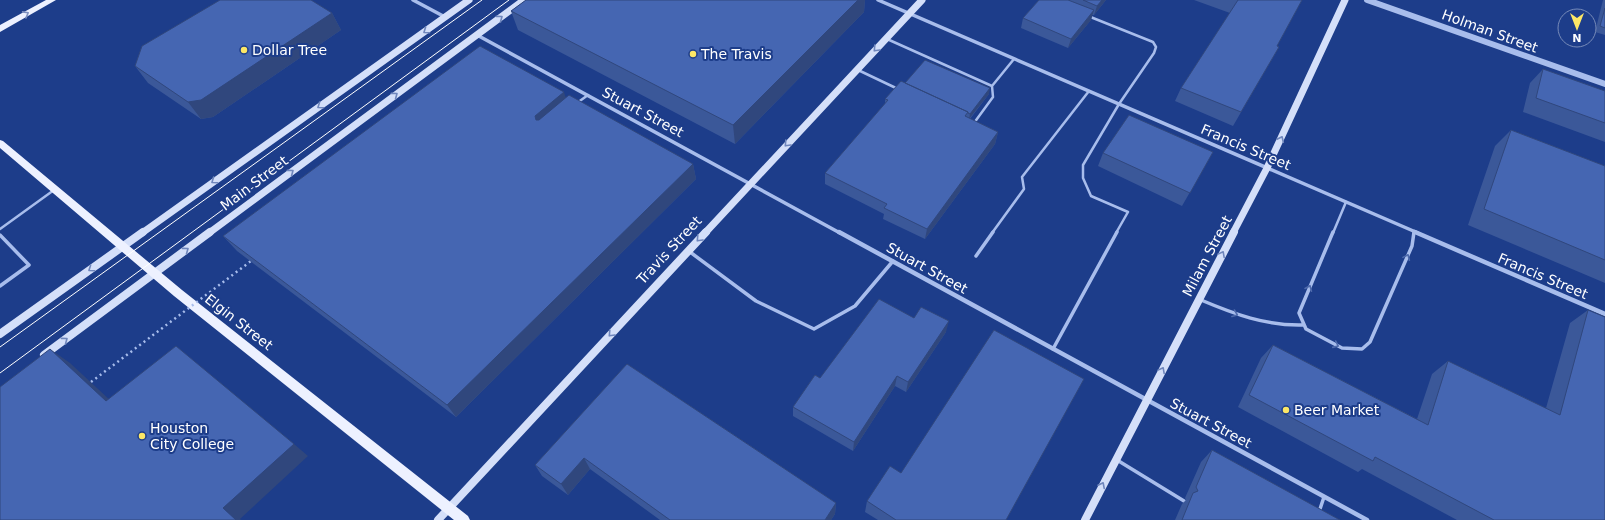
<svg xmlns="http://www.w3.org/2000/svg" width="1605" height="520" font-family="'DejaVu Sans',sans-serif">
<rect width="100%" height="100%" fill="#1d3d8a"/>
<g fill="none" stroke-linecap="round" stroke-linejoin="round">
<path stroke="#a8bdec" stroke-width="2.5" d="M1088 16 1153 42 1156 47 1154 53 1119 104 1083 165V178L1091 196 1128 212 1116 233
M887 39 992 86 1014 59
M858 70 898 89
M577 103 588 95
M974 123 993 97 992 86
M0 229 54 190
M992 233 1024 189 1022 177 1089 91
M1333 233 1346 202
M1414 233V231"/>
<path stroke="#a8bdec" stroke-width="3.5" d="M1333 232 1299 313 1306 329 1342 348 1362 349 1370 342 1412 246 1414 232
M0 235 29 265 0 286
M690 252 756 301 814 329 855 306 893 261
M976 256 993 232
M1201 300C1234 314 1266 326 1303 325
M1053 349 1117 232
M1117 460 1184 501
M1319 512 1324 497"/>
<path stroke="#a8bdec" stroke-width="3.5" d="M413 0 445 17
M878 0 1418 233
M477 35 840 233"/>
<path stroke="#a8bdec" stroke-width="4.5" d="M839 232 1367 520
M1415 232 1605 314"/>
<path stroke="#a8bdec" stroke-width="6" d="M1367 0 1605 84"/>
<path stroke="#d4dff9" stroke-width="7" d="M142 233 469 0
M209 233 524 0
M705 233 922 0
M1233 233 1267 168 1345 0"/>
<path stroke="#d4dff9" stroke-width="8" d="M0 334 143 232
M44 355 210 232
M438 520 706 232
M1085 520 1234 232"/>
<path fill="#edf1ff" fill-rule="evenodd" d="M46 0H56L0 32V25Z
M0 140 3 141 182 290 468 516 470 520H454L174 296 0 148Z"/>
<path stroke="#fff" stroke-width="1" d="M0 347 482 0
M0 373 509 0"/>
<path stroke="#a8bdec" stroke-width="2.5" stroke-dasharray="2 3.5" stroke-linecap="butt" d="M91 382 251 261"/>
</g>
<path fill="#3b5899" d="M526 0H865L864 12 735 144 518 30 511 11Z
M1039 0H1106L1094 15H1092L1091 20 1068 48 1021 28 1023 18Z
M1194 0H1302L1277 46 1279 47 1233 126 1175 101 1181 88 1230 13Z
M1603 0H1605V35L1595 32Z
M332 13 341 30 213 117 201 119 148 83 135 66Z
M1543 69 1605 91V142L1523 112 1530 83Z
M905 83 989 94 970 119 998 132 995 144 925 239 883 219 884 214 825 184V173L885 104V99Z
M565 98 693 164 696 179 456 417 237 251 223 236Z
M1511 130 1605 166V283L1468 225 1495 146Z
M1213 152 1182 206 1098 166 1103 153Z
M1588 310 1605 520H1457L1362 469 1358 472 1238 407 1261 358 1273 345 1417 419 1432 374 1448 361 1546 408 1570 323Z
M914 318 946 332 906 392 895 386 853 451 793 416V407Z
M627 364 836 503 835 514 831 520H660L590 469 568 495 542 476 535 465Z
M1212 450 1340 520H1175L1182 504 1186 500 1185 498 1201 462Z
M901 473 1006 520H878L865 512 867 501Z"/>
<path fill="#30477d" d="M858 0H865L864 12 735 144 733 125Z
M1102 0H1106L1094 15 1097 6Z
M1094 10 1091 20 1068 48 1071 39Z
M332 13 341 30 213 117 201 119 188 102Z
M990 88 989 94 969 119 970 114Z
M564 92 569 108 541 132 536 120 535 116Z
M998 132 995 144 925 239 927 229Z
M693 164 696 179 456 417 447 405Z
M949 321 946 332 906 392 908 382Z
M50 349 70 363 125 414 106 401Z
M897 376 895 386 853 451 854 442Z
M294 444 308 456 240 519 241 520H236L223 508Z
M584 458 590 469 568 495 561 484Z
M836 503 835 514 831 520H825Z"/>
<path fill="#4566b2" stroke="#30477d" d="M220 0H311L332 13 201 100 188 102 135 66 142 46Z
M526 0H858L733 125 511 11Z
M1039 0H1068L1094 10 1071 39 1023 18Z
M1083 0H1102L1097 6Z
M1238 0H1302L1277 46 1279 47 1241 112 1181 88Z
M1605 8V28L1600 26Z
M480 46 564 92 535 116 536 120H539L569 95 693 164 447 405 223 236Z
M925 60 990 88 970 114 968 113V112L905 83Z
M1543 69 1605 91V123L1536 98Z
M901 81 968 112 965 116 998 132 927 229 884 208 887 204 825 173 888 100 885 99Z
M1129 115 1213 152 1190 193 1103 153Z
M1511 130 1605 166V260L1484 209Z
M879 299 914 318 921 307 949 321 908 382 897 376 854 442 793 407 815 375 820 378Z
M1588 310 1605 317V520H1494L1375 457 1373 461 1249 395 1273 345 1428 425 1448 361 1560 415Z
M994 330 1084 379 1006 520H896L867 501 890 466 901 473Z
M176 346 294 444 223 508 236 520H0V387L50 349 106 401Z
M627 364 836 503 825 520H670L584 458 561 484 535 465Z
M1212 450 1340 520H1182L1193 493 1198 491 1196 487Z"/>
<defs><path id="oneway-chevron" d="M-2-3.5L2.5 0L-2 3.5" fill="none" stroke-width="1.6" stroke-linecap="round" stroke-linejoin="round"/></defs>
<use stroke="#7b8ebf" href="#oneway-chevron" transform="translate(26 14) rotate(-29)"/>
<g stroke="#6f86bc">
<use href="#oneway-chevron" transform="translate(500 18) rotate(-37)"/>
<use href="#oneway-chevron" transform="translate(426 31) rotate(145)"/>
<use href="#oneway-chevron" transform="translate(876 49) rotate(133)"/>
<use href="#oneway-chevron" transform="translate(395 95) rotate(-37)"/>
<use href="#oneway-chevron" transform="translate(320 106) rotate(145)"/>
<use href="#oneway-chevron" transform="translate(1281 139) rotate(-65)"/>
<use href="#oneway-chevron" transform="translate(787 144) rotate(133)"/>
<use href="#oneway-chevron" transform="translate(291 172) rotate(-37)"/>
<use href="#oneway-chevron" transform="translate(214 181) rotate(145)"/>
<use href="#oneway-chevron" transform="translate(699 239) rotate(133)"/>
<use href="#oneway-chevron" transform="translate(186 250) rotate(-36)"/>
<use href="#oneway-chevron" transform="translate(1222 254) rotate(-62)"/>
<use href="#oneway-chevron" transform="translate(91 269) rotate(145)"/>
<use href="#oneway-chevron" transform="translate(611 334) rotate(133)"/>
<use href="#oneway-chevron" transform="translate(65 340) rotate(-37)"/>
<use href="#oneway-chevron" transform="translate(1162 370) rotate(-62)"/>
<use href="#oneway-chevron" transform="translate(1102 485) rotate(-63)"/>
</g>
<g stroke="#4e6aac">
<use href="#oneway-chevron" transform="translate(1407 257) rotate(-66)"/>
<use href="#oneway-chevron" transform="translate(1309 288) rotate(-67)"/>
<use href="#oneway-chevron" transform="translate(1235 314) rotate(21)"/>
<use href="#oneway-chevron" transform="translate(1336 345) rotate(24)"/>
</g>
<g fill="#fce766" stroke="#1d3d8a" stroke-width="1.5">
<circle cx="244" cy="50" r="4"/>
<circle cx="693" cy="54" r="4"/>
<circle cx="1286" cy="410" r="4"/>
<circle cx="142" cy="436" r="4"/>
</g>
<g text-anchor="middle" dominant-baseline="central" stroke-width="4" stroke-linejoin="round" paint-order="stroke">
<g font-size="14" fill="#fff" stroke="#1d3d8a">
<text transform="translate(1490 31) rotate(20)">Holman Street</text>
<text transform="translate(643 112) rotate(28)">Stuart Street</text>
<text transform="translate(1246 147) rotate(23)">Francis Street</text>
<text transform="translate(254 183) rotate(-37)">Main Street</text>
<text transform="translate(669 250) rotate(-47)">Travis Street</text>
<text transform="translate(1207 256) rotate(-62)">Milam Street</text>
<text transform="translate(927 268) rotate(29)">Stuart Street</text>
<text transform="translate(1543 276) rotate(23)">Francis Street</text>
<text transform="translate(239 322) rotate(38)">Elgin Street</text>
<text transform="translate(1211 423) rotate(28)">Stuart Street</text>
</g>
<g font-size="14" fill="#fff" stroke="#1d3d8a" text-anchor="start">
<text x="252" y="50">Dollar Tree</text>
<text x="701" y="54">The Travis</text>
<text x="1294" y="410">Beer Market</text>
<text x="150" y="428">Houston<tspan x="150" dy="16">City College</tspan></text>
</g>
</g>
<g transform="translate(1577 28) rotate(180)"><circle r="19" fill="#1d3d8a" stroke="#778bb9"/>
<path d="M0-3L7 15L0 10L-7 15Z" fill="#fce766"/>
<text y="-6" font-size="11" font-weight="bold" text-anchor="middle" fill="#ffffff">N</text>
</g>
</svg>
